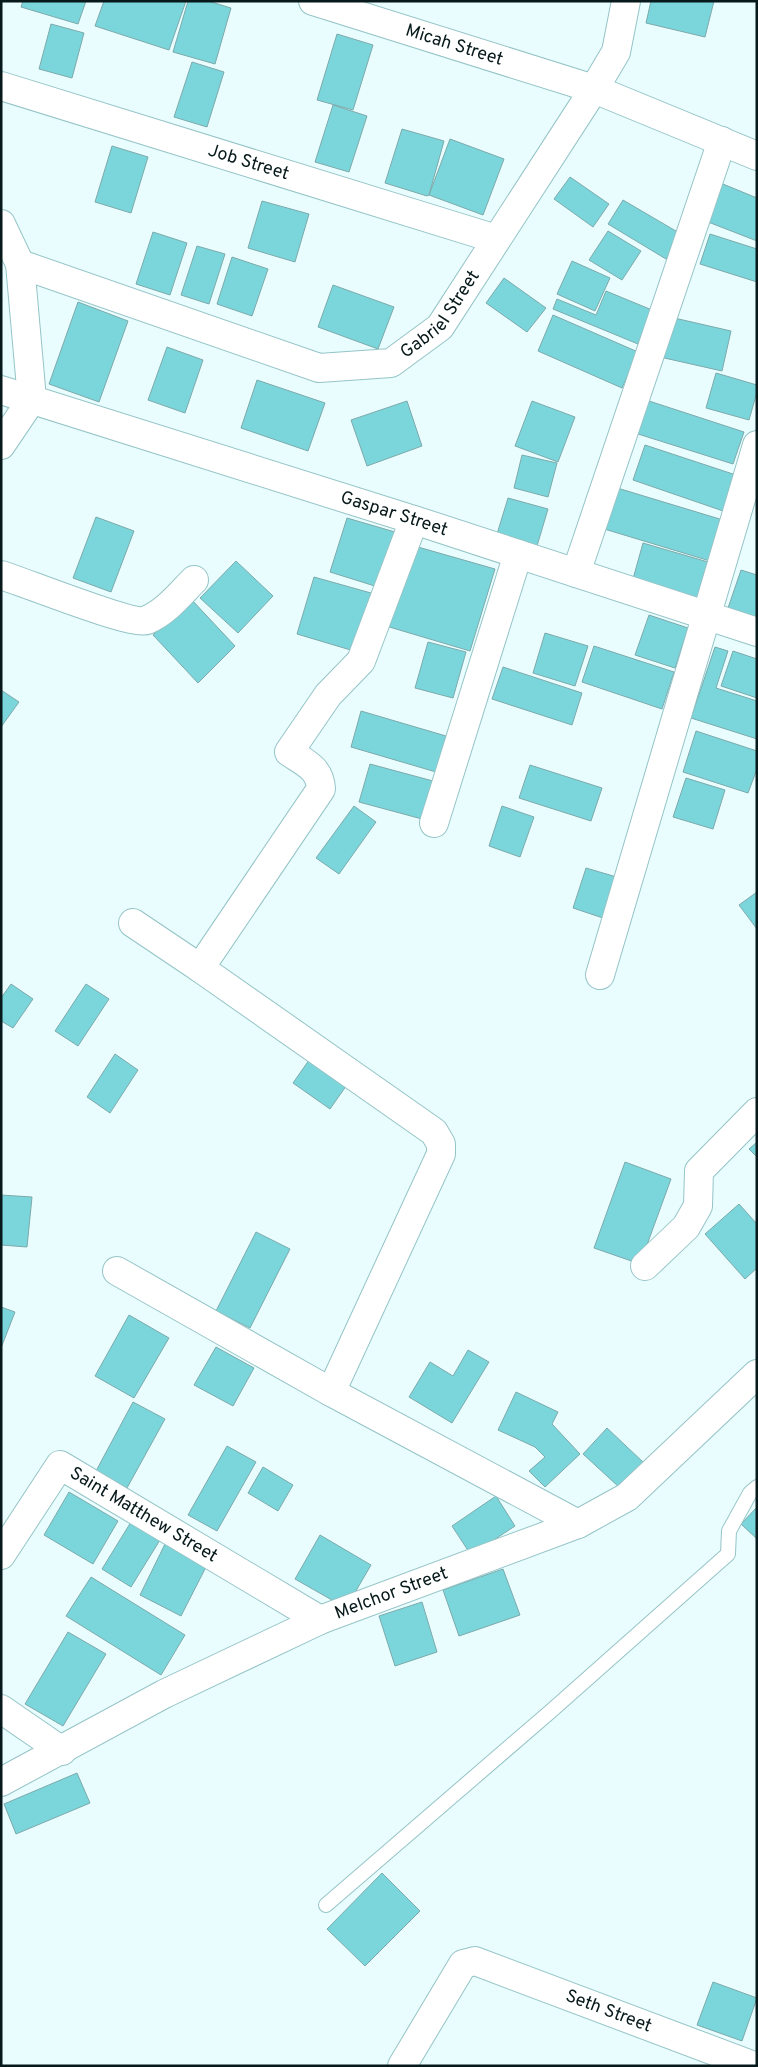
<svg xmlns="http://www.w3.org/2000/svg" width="758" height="2067" font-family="Overpass,sans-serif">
<rect width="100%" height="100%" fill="#eafdfe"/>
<path fill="#7bd6db" stroke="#7caaac" d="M23 1H86L78 24 21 7Z
M104 1H186L169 50 95 26Z
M188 1H208L231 8 215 64 173 52Z
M651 1H714L705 37 646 23Z
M51 24 84 33 72 78 39 69Z
M337 34 373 45 353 110 317 100Z
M192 62 224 72 207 127 174 117Z
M333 105 367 116 349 172 315 162Z
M402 129 444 141 429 195 427 196 385 183Z
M450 139 504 159 483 215 429 195Z
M112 146 148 157 131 213 95 202Z
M570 177 609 204 593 227 554 199Z
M718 182 757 198V241L703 220Z
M623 200 681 234 666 259 608 224Z
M262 201 309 214 295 262 248 248Z
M608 231 641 251 622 280 589 260Z
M153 232 187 243 170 295 136 284Z
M710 234 757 249V282L700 264Z
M197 246 225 254 209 304 181 295Z
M232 257 268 269 252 316 217 304Z
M572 261 610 278 595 311 557 294Z
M504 278 546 308 527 332 486 303Z
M333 285 394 307 378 349 318 327Z
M606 291 652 310 638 344 553 309 557 299 596 315Z
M78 302 128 321 99 402 49 384Z
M553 315 638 352 622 388 538 351Z
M670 317 731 331 722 371 660 357Z
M167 347 203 360 185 413 148 400Z
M716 373 757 385V392L749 420 706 408Z
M257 380 325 403 308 451 241 428Z
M646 400 744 432 733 464 635 433Z
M407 401 422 446 367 466 351 420Z
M532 401 575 417 558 462 515 446Z
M645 445 739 476 726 512 633 480Z
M522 455 557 463 548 497 514 488Z
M614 487 723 520 710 561 601 528Z
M508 498 548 509 537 546 497 534Z
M96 517 134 531 111 592 73 578Z
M347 518 395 532 378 587 330 572Z
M643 543 708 562 695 605 631 586Z
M411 545 495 569 470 651 386 626Z
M236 561 273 596 238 633 200 598Z
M741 570 757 575V620L727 611Z
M314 577 371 593 354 651 297 634Z
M191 599 235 646 198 683 153 635Z
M649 615 688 628 675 668 635 655Z
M545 633 588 646 575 686 533 673Z
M428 642 466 652 453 698 415 688Z
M594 646 674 672 662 709 582 682Z
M715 647 728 651 716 688 757 701V739L691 718Z
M733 651 757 659V698L721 686Z
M503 667 582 693 572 725 492 699Z
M1 690 19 702 1 727Z
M361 711 446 736 436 772 351 747Z
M696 731 757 751V769L748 793 683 772Z
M370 764 433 781 422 819 359 802Z
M530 765 602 788 591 821 519 798Z
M686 778 725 790 713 829 673 817Z
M354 806 376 822 339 874 316 858Z
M502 806 534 817 520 857 489 846Z
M586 868 620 878 606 919 573 908Z
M757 892V929L739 905Z
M11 984 33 999 13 1028 1 1021V998Z
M86 984 109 999 78 1046 55 1031Z
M314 1053 351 1079 330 1109 293 1083Z
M115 1054 138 1070 110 1113 87 1097Z
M757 1142V1157L749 1149Z
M625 1162 671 1179 640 1264 594 1248Z
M1 1195 32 1197 27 1247 1 1245Z
M739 1204 757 1224V1268L745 1279 705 1234Z
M256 1232 290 1249 250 1328 216 1311Z
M1 1307 15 1312 1 1348Z
M129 1315 169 1338 134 1398 95 1376Z
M216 1347 254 1368 233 1406 194 1385Z
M468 1350 489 1362 452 1423 409 1397 430 1362 453 1376Z
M516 1392 558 1412 552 1424 580 1454 545 1487 529 1471 545 1457 535 1447 498 1430Z
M133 1402 165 1419 127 1488 96 1471Z
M607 1428 644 1463 620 1488 583 1454Z
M227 1446 256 1462 217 1531 188 1515Z
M263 1467 293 1485 278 1511 248 1493Z
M69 1492 118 1521 93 1564 44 1535Z
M496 1496 515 1526 471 1555 452 1526Z
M757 1507V1539L741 1524Z
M131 1522 160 1540 131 1587 102 1569Z
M320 1535 371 1565 346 1608 295 1579Z
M165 1544 207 1565 181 1616 140 1595Z
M503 1569 520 1615 459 1636 443 1590Z
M91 1577 185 1635 161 1675 66 1616Z
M422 1602 437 1652 395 1666 379 1616Z
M68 1632 106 1654 63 1726 25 1704Z
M77 1773 90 1803 16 1834 4 1804Z
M382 1873 420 1911 365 1966 327 1929Z
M713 1982 757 1998 742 2041 697 2025Z"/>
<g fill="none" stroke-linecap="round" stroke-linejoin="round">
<g stroke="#95c4c7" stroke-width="16">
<path id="lane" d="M326 1905 551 1711 728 1554 729 1531 750 1493 757 1487"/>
</g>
<g stroke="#95c4c7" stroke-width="30">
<g id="street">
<path id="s1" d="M313 1 594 89 757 156"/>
<path id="s2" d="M1 86 496 239"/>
<path d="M1 224 20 264 32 399 1 445"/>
<path id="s3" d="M20 264 319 368 391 363 440 327 594 89 616 52 626 1"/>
<path id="s4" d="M1 390 414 520 757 632"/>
<path d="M576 573 722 141"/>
<path d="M1 575C24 582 132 626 147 620 166 612 180 594 194 580"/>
<path d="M434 823 518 554"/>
<path d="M133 923 200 968"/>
<path d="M600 975 757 445"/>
<path d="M645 1266 686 1227 698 1206 699 1171 757 1112"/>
<path d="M117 1271 331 1392 578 1524"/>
<path d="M331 1392 441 1154V1144L434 1132 200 968 321 789C320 768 305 763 289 752L328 695 361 661 414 520"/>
<path id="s5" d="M1 1555 60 1465 320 1620"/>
<path d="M1 1709 62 1751"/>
<path id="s6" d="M1 1782 164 1694 320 1620 578 1524 627 1497 757 1374"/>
<path id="s7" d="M402 2066 463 1964 475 1961 754 2066"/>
</g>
</g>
<use href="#lane" stroke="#fff" stroke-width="14"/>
<use href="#street" stroke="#fff" stroke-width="28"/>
</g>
<g text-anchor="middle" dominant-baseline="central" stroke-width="4" stroke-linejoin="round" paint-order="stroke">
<g font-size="18" fill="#07191a" stroke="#eafdfe">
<text stroke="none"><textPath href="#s1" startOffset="148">Micah Street</textPath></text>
<text stroke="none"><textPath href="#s2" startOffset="259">Job Street</textPath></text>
<text stroke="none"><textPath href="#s3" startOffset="459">Gabriel Street</textPath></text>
<text stroke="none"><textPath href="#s4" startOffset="412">Gaspar Street</textPath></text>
<text stroke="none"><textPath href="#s5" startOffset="205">Saint Matthew Street</textPath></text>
<text stroke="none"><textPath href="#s6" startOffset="434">Melchor Street</textPath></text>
<text stroke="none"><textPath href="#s7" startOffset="274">Seth Street</textPath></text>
</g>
</g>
<rect width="758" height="2067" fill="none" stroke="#07191a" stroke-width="5"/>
</svg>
